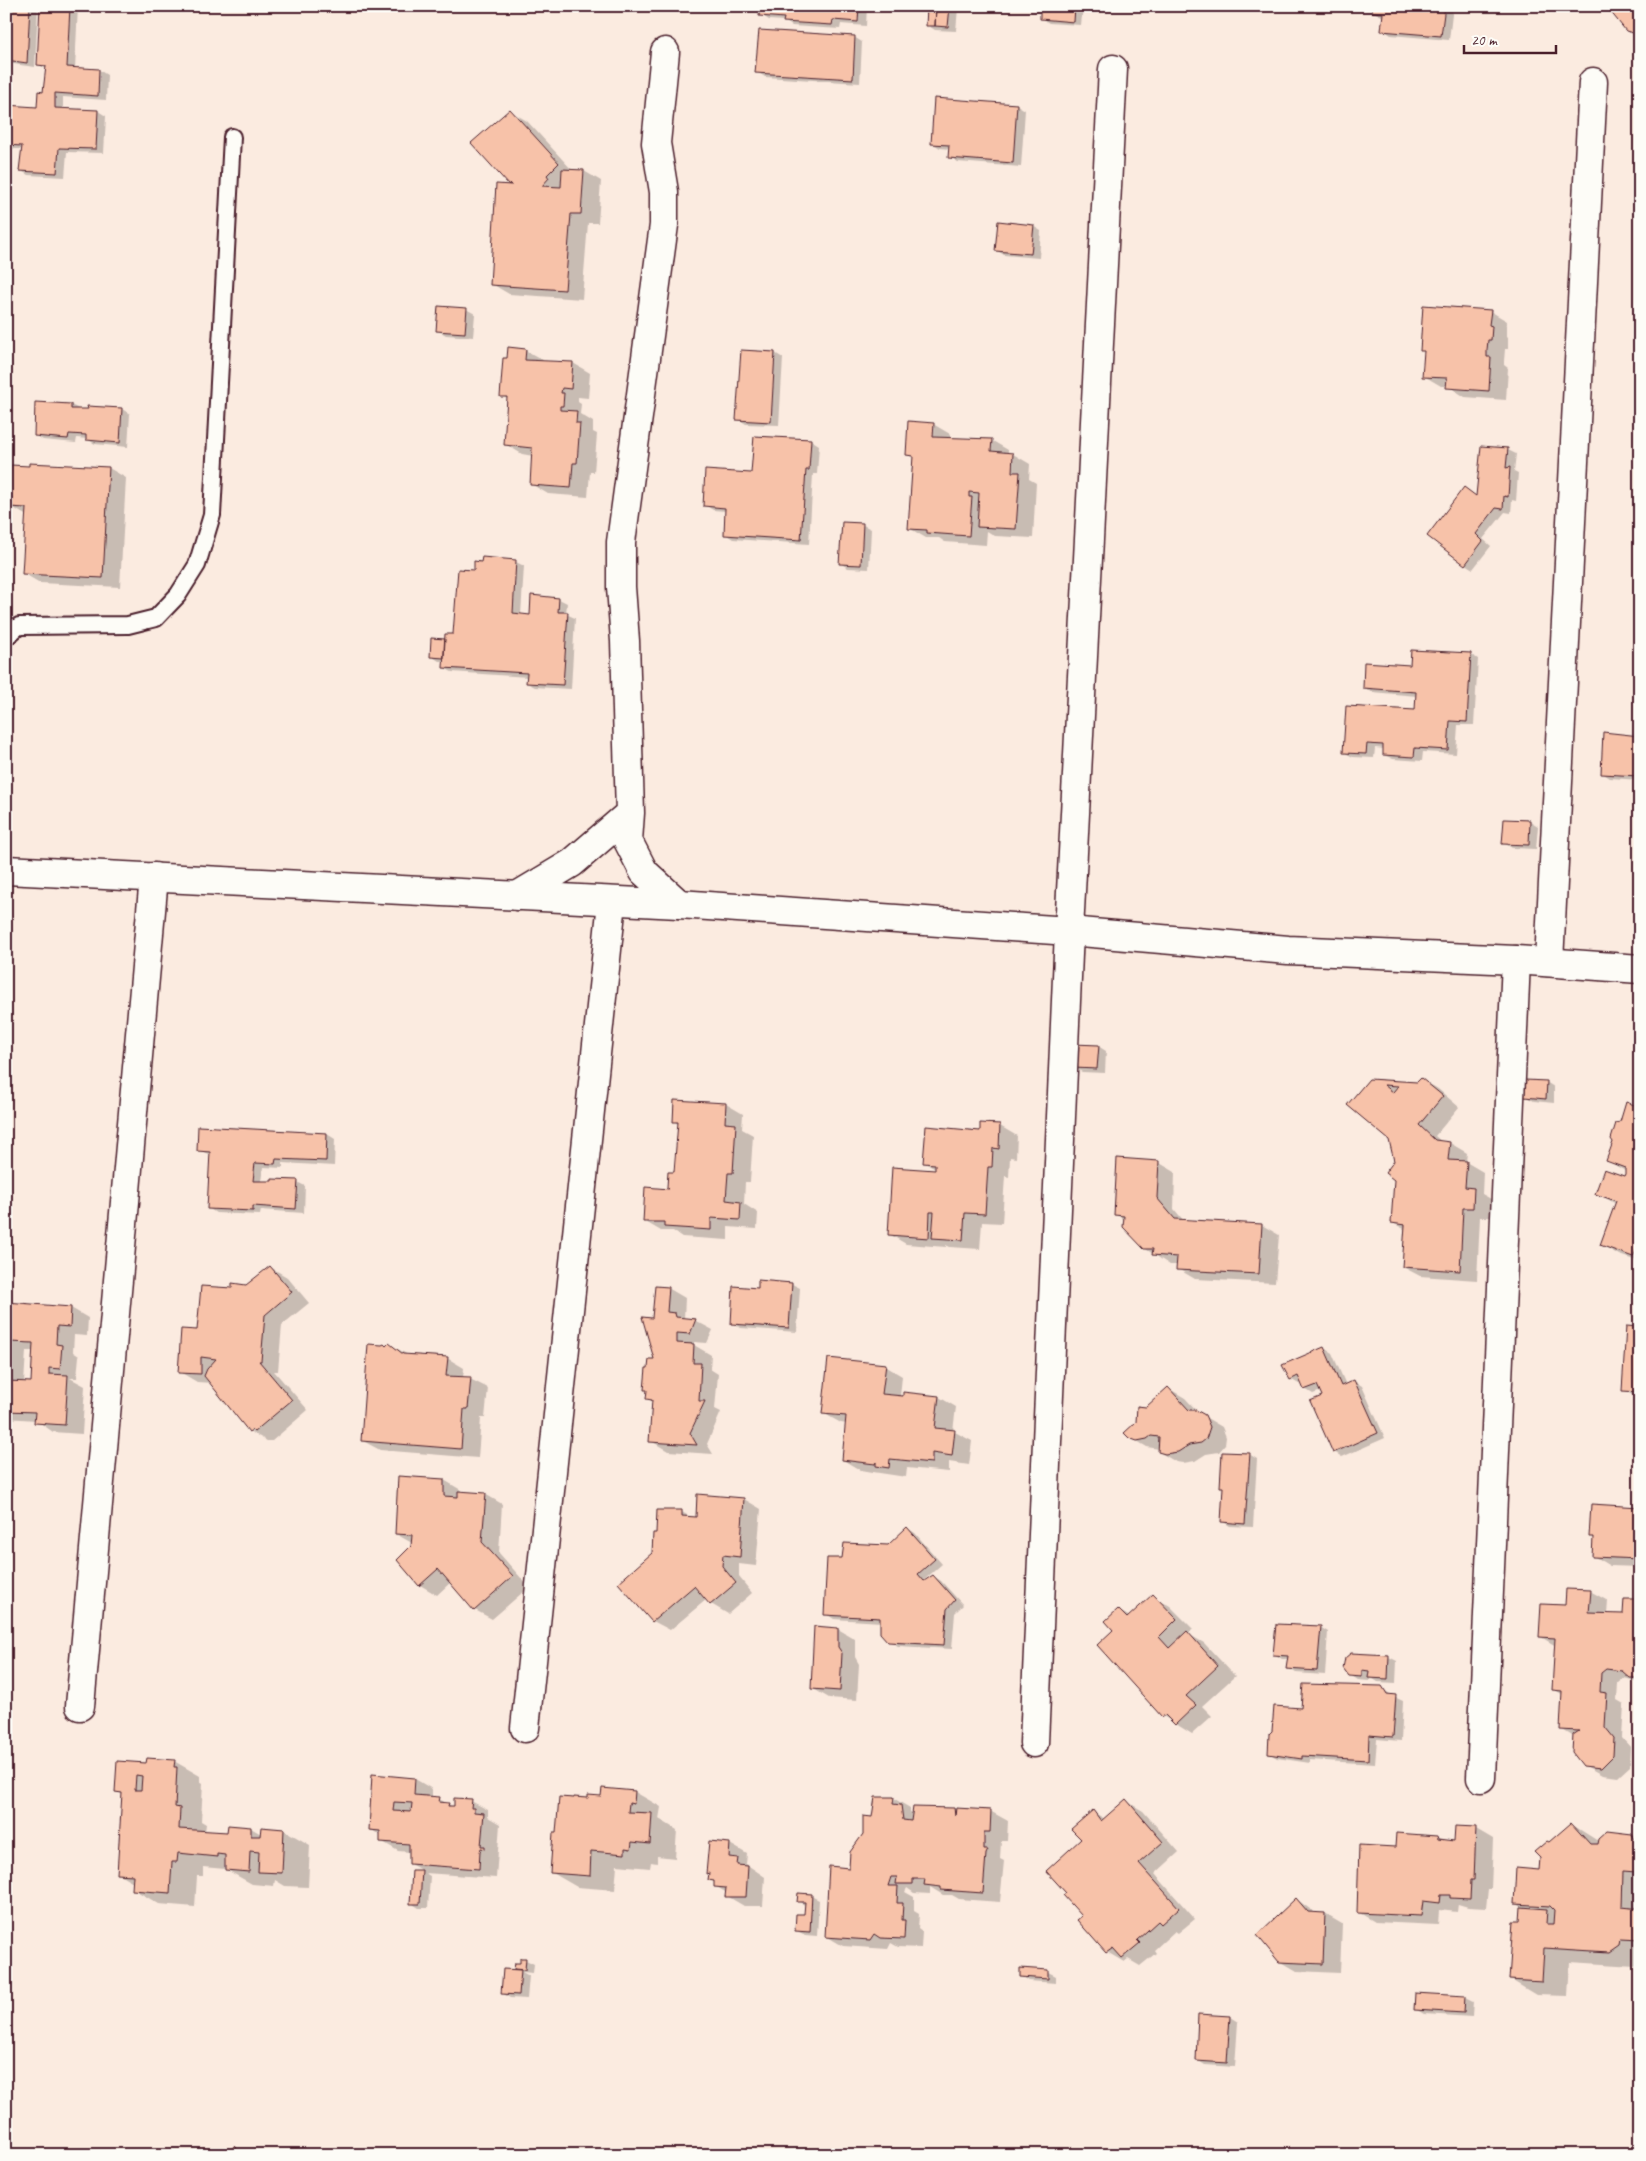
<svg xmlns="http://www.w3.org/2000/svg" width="1646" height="2161" font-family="Caveat,sans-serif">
<rect width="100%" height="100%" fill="#fbebe0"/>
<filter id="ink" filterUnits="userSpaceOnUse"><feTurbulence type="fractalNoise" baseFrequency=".02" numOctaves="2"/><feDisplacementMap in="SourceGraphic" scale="10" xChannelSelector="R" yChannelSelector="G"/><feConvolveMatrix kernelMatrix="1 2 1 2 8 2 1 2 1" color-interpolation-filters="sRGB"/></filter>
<g filter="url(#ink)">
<path fill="#0003" fill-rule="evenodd" d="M6 6H38L35 67 6 63Z
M41 6H78L75 69 99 70 107 75 106 100 63 97V110L98 111 106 116 104 153 67 152 65 177 28 175 20 170 23 149H13L6 145 38 109 45 93 47 69 39 65Z
M761 6H867L866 26 841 24 840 29 792 26 784 21 769 20 761 15Z
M941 6 958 8 956 31 935 30 927 25Z
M1042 6H1083L1081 25 1049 23 1041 18Z
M1374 6H1453L1449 40 1391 35 1383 30 1384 17 1373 12Z
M854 37 862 42 860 83 765 77 757 72Z
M936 99 1017 105 1025 110 1021 167 958 162 950 157V149L940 148 932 143Z
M510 111 527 121 573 171H584L601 181 598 223H588L582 299 509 294 492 284 513 186 473 143Z
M1033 226 1041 231 1039 258 1004 255 996 250Z
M466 309 475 314 473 337 446 335 437 330Z
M1490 311 1507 321 1506 335 1508 337V349H1505L1504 361V365L1508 368 1506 400 1465 397 1448 386H1441L1424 376 1425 352 1421 350Z
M525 350 543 360 542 362 573 363 590 373 588 398 578 397V402L581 404 580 414 593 422V432L597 434 594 472H590L588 497 548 494 531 484 533 456 522 454 505 444 508 399 502 396 508 359Z
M775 353 783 358 779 425 746 424 738 419Z
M37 403 71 405 79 409H122L130 414 128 447 95 444 87 439 77 438 76 443 43 440 35 435Z
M933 424 950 434V439L991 440 1008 450V454H1013L1030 464 1029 479 1036 483 1033 538 995 536 987 531 986 545 945 542 939 538H926L909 528 913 458 907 454Z
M811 440 819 445 817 474H813L809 544 733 539 725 534 726 511 713 510 705 505Z
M1508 450 1516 454 1514 471 1518 473 1516 501 1512 500 1511 513 1505 512 1483 539 1491 546 1473 569 1465 564 1464 489 1477 497Z
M30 464 109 468 126 478 120 587 40 583 23 573 27 516 10 506Z
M863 525 871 529 869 569 848 568 840 563Z
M483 559 516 562 524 566 521 615 531 616 533 597 559 599 567 603 566 614 575 618 571 689 535 687 527 683 528 677 452 672 444 668 445 661H439L431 656 454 636 475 572 482 563Z
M1470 654 1478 659 1474 725H1458L1456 754 1423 752 1422 761 1393 759 1384 755 1385 749 1375 748 1374 758 1353 757 1345 753 1417 712V696L1372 692 1364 688 1412 666Z
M1640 737V780L1610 778 1602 773Z
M1530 821 1538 826 1536 849 1512 848 1504 843Z
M1098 1046 1106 1051 1105 1073 1082 1072 1074 1068Z
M1421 1079 1438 1089 1459 1107 1435 1136 1442 1142 1450 1143 1467 1153 1466 1162 1483 1172 1482 1194 1491 1199 1490 1217H1480L1477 1280 1420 1276 1403 1267 1406 1230 1393 1223 1396 1161 1370 1080 1417 1083Z
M1546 1082 1554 1087V1103L1534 1101 1526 1097Z
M675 1101 726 1104 743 1114 742 1129 753 1135 750 1182H745L744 1204 758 1213 757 1229 728 1227V1240L682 1237 673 1231H661L644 1221 672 1190 679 1125 674 1121Z
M1640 1108V1262L1619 1255 1602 1245 1616 1204 1597 1193 1625 1178V1171L1608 1161 1621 1123Z
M1000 1126 1017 1136 1016 1158 1010 1157 1009 1177 1005 1176 1002 1223 982 1222 980 1249 950 1247 946 1245V1247L906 1244 889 1234 939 1171 925 1163 981 1132Z
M327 1134 335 1139 334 1166 283 1163V1168L263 1167 261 1182H297L305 1186 304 1213 261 1210 260 1215 216 1213 208 1208 211 1155 198 1150Z
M1158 1162 1175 1172 1174 1209 1184 1221 1262 1225 1279 1235 1275 1283 1195 1279 1178 1269V1265H1170L1144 1248 1125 1220 1115 1214Z
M270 1267 287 1277 309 1303 282 1325 278 1371H274L308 1410 272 1441H267L249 1431 212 1383 197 1382 180 1372 199 1331 233 1289 247 1287Z
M759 1281 792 1284 800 1288 797 1332 741 1328 732 1323 759 1289Z
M668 1288 685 1298 684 1319 696 1321 713 1330 707 1343 694 1342V1345L711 1355 710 1369 718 1374 715 1409 721 1412 707 1444 713 1454 668 1451 651 1441 653 1402 648 1399V1391L645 1389 649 1369 656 1360 653 1319Z
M6 1304 71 1308 88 1318 87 1336 74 1335 73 1352 79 1356 77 1378H70L85 1386 82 1434 53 1432 36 1420 6 1418ZM26 1351H33L32 1383H24Z
M1640 1329V1395H1632L1624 1390Z
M389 1344 408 1355 447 1358 464 1368 463 1378 470 1379 488 1388 485 1418H481L478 1458 380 1450 363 1441 386 1347Z
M1324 1348 1332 1353 1346 1385 1354 1381 1362 1386 1385 1438 1342 1457 1334 1452 1321 1391 1313 1394 1305 1389 1302 1383 1299 1384 1290 1379Z
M885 1366 902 1376 900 1397H939L956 1407 953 1431 972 1441 969 1465 949 1462V1472L907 1468 906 1477 860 1470 843 1460 847 1424 841 1423 823 1413Z
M1168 1388 1185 1398 1200 1414 1222 1427 1226 1437 1225 1445 1219 1452 1206 1454 1195 1461 1183 1463 1176 1462 1159 1452V1449L1147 1447 1130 1437 1147 1408Z
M1249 1454 1257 1459 1253 1527 1230 1526 1222 1521 1224 1488 1221 1486Z
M400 1477 444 1480 461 1490V1493L485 1494 502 1504 499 1553 529 1587 492 1619 475 1610 451 1582 437 1595 420 1585 412 1543 396 1534Z
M744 1499 761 1509 756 1566 739 1564V1577L752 1593 728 1614 711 1604 707 1599 670 1630 653 1621 654 1554 657 1535 682 1512 692 1518H697Z
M1640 1508V1567L1610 1566 1593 1556 1594 1539 1590 1536Z
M907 1528 915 1533 942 1564 924 1580 925 1582 933 1576 941 1581 963 1605 955 1613 952 1649 898 1646 889 1641 881 1622 834 1619 826 1614 844 1559 888 1546Z
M1590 1591 1608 1601 1607 1615H1624L1640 1601V1682L1624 1678 1618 1683 1617 1700 1624 1704 1622 1738 1631 1748 1630 1766 1618 1777 1602 1775 1584 1765 1574 1737 1561 1729 1563 1695 1554 1689 1556 1646 1541 1637 1566 1607Z
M1153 1596 1170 1606 1193 1629 1188 1634 1204 1643 1235 1676 1202 1706 1212 1716 1192 1734 1163 1716 1115 1630 1118 1610 1130 1617Z
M1320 1627 1328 1632 1325 1675 1296 1673 1288 1668V1659H1282L1274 1654Z
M838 1629 855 1639V1657L859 1664 857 1700 829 1698 812 1688Z
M1389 1657 1397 1661 1396 1683 1378 1682 1370 1677V1681L1358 1680 1350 1675Z
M1382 1688 1392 1696 1403 1701 1401 1741 1377 1739 1375 1764 1310 1760V1763L1277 1758 1269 1753 1302 1709Z
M174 1761 200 1776V1781L203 1783 201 1821 206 1824 205 1832 228 1833 251 1828 261 1834 262 1829 284 1830 310 1845 308 1887 285 1886 275 1880 274 1886 252 1884 225 1869 203 1867V1876H197L195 1907 159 1904 133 1889V1882L118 1873 123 1795 117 1791 147 1765Z
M374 1776 415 1779 432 1789V1798L439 1799 455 1808 471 1801 488 1810V1817L500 1824 496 1878 425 1873 430 1876 428 1908H419L411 1903 414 1871H423L410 1864V1852L398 1851 381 1841V1836L370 1829Z
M603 1789 635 1792 661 1807 659 1819 677 1830 675 1858 657 1856V1863L651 1862 650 1868 617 1865 615 1890 577 1887 551 1872 558 1834 589 1799 602 1797Z
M893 1798 910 1808V1812L914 1814 954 1809 990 1811 1008 1821 1007 1841H1001L1000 1859 1004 1861 1000 1902 959 1899 952 1895H943L930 1887V1894L914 1893 907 1888 905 1892 914 1897V1911L919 1914 918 1929 922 1932 921 1948 898 1947 891 1943 888 1949 843 1946 826 1936 851 1869 873 1819Z
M1126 1801 1143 1811 1179 1852 1155 1874 1195 1919 1178 1933 1175 1931 1154 1950 1156 1953 1140 1966 1128 1959 1124 1962 1107 1952 1079 1920 1083 1916 1067 1893 1082 1839 1093 1812 1105 1819Z
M1571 1824 1598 1841 1631 1835 1640 1840V1963L1635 1966 1570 1962 1568 1996 1536 1995 1511 1980 1521 1923 1522 1907 1515 1903 1540 1871 1550 1844Z
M1456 1827 1476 1829 1493 1839 1491 1889H1488L1486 1908 1468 1907 1458 1904 1457 1912 1439 1910 1438 1925 1375 1922 1358 1912 1396 1848 1437 1838 1443 1841 1455 1842Z
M730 1844 747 1854 746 1864 765 1877 763 1906H744L727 1896V1893L715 1886V1883L710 1879V1874L707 1873Z
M811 1896 819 1900 817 1936 805 1935 797 1931 805 1915 806 1906 798 1901Z
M1296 1899 1317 1914H1325L1342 1924 1340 1973 1297 1971 1280 1961Z
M526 1960 534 1964 533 1973 522 1972 529 1976 527 1999 510 1998 502 1993 504 1970 522 1972 516 1968Z
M1048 1972 1056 1976V1983L1029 1981 1021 1976Z
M1465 1998 1473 2002 1472 2017 1424 2014 1415 2009Z
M1230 2017 1238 2022 1235 2067 1205 2065 1197 2060Z"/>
<path fill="#f7c2a9" stroke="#4a1f2b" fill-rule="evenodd" d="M6 6H30L27 63 6 60Z
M40 6H70L67 67 99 69 98 96 55 93V108L98 110 96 149 59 148 57 173 19 171 22 146 6 145V105L37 107 38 91 43 92 46 66 37 65Z
M760 6H859L858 22 833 20 832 25 783 22 784 18 759 16Z
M950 6 948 27 935 26 936 6Z
M1040 6H1075L1074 22 1040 19Z
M1373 6H1445L1441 36 1381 31 1383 13 1372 12Z
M1616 6H1640V35L1626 31 1610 11Z
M927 7H936L935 26H926Z
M759 30 855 36 853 79 755 73Z
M934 98 1017 104 1013 163 948 158 949 145 931 144Z
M510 109 559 163 547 175 549 178 542 186 561 187 562 169 584 170 581 214H571L565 290 490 285 496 184 512 185 510 183 509 185 471 143Z
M998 221 1034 225 1031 254 995 251Z
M1423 305 1491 310 1489 325 1492 326 1491 340H1488L1487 350V357H1491L1489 391 1446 388 1447 378 1422 377 1424 351H1420Z
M438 306 467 308 465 333 436 331Z
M508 347 526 349 525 360 573 362 571 389 562 388 561 393H564L563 406H560V410L577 411 576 423H580L577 463H573L571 488 530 485 532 448 504 445 507 397H500L503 358H507Z
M741 350 775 352 771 422 736 420Z
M35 402 71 404V409H88L87 406 122 408 120 443 86 440V435L69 434 68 439 34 436Z
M908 421 934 423 933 437 992 439 991 451 1013 453 1012 472H1020L1016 529 977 527 979 493 969 492V497H972L969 536 927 533V530L908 529 913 456 906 455Z
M754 436 811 439 809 470H806L801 540 724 535 725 508 703 506 705 470 751 473Z
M1481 446 1508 448 1506 468 1510 467 1508 497 1504 496 1503 509 1496 508 1476 534 1483 541 1465 565 1427 536 1464 487 1476 496Z
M29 463 109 467 103 578 22 574 26 508 9 507 11 465 29 466Z
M842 522 863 523 861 565 839 564Z
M482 557 516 560 513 613 530 615 531 595 559 598 558 612H568L563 685 526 683 527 673 443 668 445 634H453L458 569 474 570V561L481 562Z
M431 638 445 639 444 658 430 657Z
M1411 650 1471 653 1467 722 1450 721 1448 750 1415 748 1414 757 1383 755V745L1367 744 1366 754 1343 753 1346 706 1415 710 1416 692 1363 688 1364 662 1410 665Z
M1603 732 1640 736V776L1601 774Z
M1504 819 1530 820 1529 845 1502 844Z
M1073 1044 1099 1045 1097 1069 1073 1068Z
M1421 1078 1443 1096 1419 1125 1435 1140 1450 1142 1448 1160 1467 1161 1465 1187 1474 1188 1473 1208H1463L1460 1271 1402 1267 1405 1225 1391 1223 1394 1180 1385 1173 1394 1161 1389 1140 1347 1105 1369 1079 1417 1082ZM1384 1085 1398 1086 1393 1092Z
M1525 1080 1547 1081 1546 1099 1524 1097Z
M674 1100 726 1103 725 1123 736 1124 733 1173H728L726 1200 741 1202 740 1220 711 1218V1230L664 1227V1222H643L645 1187 669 1189 667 1187 668 1172H674L678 1122H673Z
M1626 1102 1640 1107V1242L1633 1257 1600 1245 1616 1201 1595 1194 1604 1169 1624 1176 1625 1174V1168L1606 1161 1613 1142 1611 1139 1616 1123 1620 1122Z
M980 1123 1000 1124 999 1149 993 1148 992 1167H988L985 1214 965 1213 963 1240 932 1238 934 1212H930L929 1238 888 1235 892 1167 935 1170V1164L923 1163 926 1126 980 1131Z
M198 1126 327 1133 326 1161 276 1159 275 1164 255 1163 253 1181H272V1179L298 1180 296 1209 253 1206V1211L207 1209 210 1152 197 1151Z
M1117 1158 1159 1161 1157 1198 1175 1219 1262 1224 1259 1274 1176 1270 1177 1257 1152 1255 1153 1249H1144L1123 1227 1124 1216 1114 1215Z
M270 1266 292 1292 265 1315 261 1361H259L292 1400 254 1432 252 1430 249 1432 204 1376 207 1369 216 1359 201 1357V1374L178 1373 181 1329 197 1330 201 1286 232 1288V1283L246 1285Z
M758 1280 792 1283 789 1328 731 1324 733 1286 758 1288Z
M655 1286 669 1287 667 1312 675 1313 676 1317 696 1319 690 1334 677 1333V1343L694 1344 693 1363H701L699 1401H705L690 1433 697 1445 649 1442 652 1400 646 1399 647 1390H644L646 1368H648L649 1359H654L642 1317 652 1318Z
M6 1302 71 1307 70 1327 57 1326 56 1344 62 1345 60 1369 49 1368V1374L68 1375 65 1425 34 1423 35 1412 6 1411ZM9 1342 33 1343 31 1382 7 1381Z
M1626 1326 1640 1327V1392L1622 1391Z
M389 1343 403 1354 448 1357 446 1376 471 1377 468 1409H464L461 1449 361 1441 368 1344 382 1345 384 1344 386 1346Z
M1324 1347 1341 1386 1354 1380 1378 1433 1333 1453 1310 1401 1322 1396 1317 1385 1304 1390 1298 1376 1290 1380 1282 1365Z
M828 1358 886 1364 882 1394 903 1396V1392L939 1396 935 1428 955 1430 952 1456 932 1453V1463L890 1459 889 1468 876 1466V1462L875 1464 842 1460 846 1416 822 1414Z
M1168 1387 1189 1410H1196L1205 1415 1210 1427 1206 1439 1201 1443 1189 1445 1178 1452 1165 1454 1158 1452 1159 1437 1151 1436 1147 1439 1137 1441 1129 1438 1124 1433 1136 1422 1137 1406 1146 1407Z
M1222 1452 1250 1453 1245 1524 1221 1522 1223 1487H1220Z
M398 1476 444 1479V1496L458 1497V1491L486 1493 482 1542 513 1576 474 1611 438 1569 419 1586 397 1560 411 1546 412 1535 395 1534Z
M697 1494 744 1498 740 1557 723 1555 722 1566 736 1583 710 1605 694 1586 652 1622 618 1583 652 1553 653 1533H656L657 1510H682V1516L696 1517Z
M1591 1504 1640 1507V1559L1592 1557 1593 1537H1589Z
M907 1527 935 1559 918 1574 924 1581 933 1575 955 1600 947 1609 944 1645 888 1642 880 1633V1618L824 1615 827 1558H842L844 1543 888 1545Z
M1566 1589 1591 1590 1589 1613 1623 1614 1624 1599H1640V1678H1630L1622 1671 1606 1669 1601 1673 1600 1692 1607 1693 1605 1727 1614 1738 1613 1756 1601 1768 1583 1766 1572 1752 1573 1735 1579 1731 1560 1730 1562 1691 1552 1690 1555 1638 1539 1637 1541 1604 1565 1605Z
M1153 1594 1177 1619 1159 1637 1169 1648 1187 1631 1218 1666 1186 1696 1196 1705 1175 1725 1165 1715 1162 1717 1097 1645 1113 1630 1105 1621 1118 1609 1127 1618Z
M1276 1624 1321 1626 1317 1671 1286 1669 1288 1656 1273 1655Z
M814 1626 838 1628V1647L842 1653 840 1691 811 1689Z
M1351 1653 1389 1655 1388 1679 1368 1678 1369 1671 1362 1670V1677L1349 1676 1343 1668 1345 1658Z
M1303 1684 1382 1686 1387 1694 1396 1695 1393 1737 1369 1735 1368 1760 1302 1756V1759L1268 1754 1269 1734 1272 1731 1274 1706 1301 1708Z
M147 1758 175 1760 174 1767H177L175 1807 180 1808 179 1829 227 1832 228 1825 251 1827V1836H260L261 1827 284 1829 282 1873 258 1872 259 1852 250 1851 249 1872 225 1870V1855L217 1854V1857L178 1853 177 1862H172L170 1893 132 1890 133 1875 117 1874 122 1793 115 1792 117 1761 146 1763ZM136 1775 142 1776 141 1790H135Z
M372 1774 415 1778 414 1795 440 1797 439 1802 449 1803 448 1806H454V1798L472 1799 471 1808H474V1812L484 1813 481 1846H485V1849L481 1848 480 1852 479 1869 409 1864V1844L380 1842V1831L369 1830ZM394 1802 412 1803 411 1812 393 1811Z
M602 1788 635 1791 634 1804 629 1803 628 1812 652 1813 650 1844 632 1842 631 1849 625 1848V1854L591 1851 590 1876 550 1873 553 1833H556L559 1797 574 1798V1797L588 1798V1795L601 1796Z
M875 1797H894L893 1804 901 1805 903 1820 911 1821 913 1807 954 1808 955 1816 956 1808 991 1810 990 1832H984V1850H988L986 1854 983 1893 941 1890V1887L924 1885 925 1879H913V1884H896L897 1877H891L888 1886H898L897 1903H903L902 1920H905L904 1939 880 1938 874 1934 870 1940 825 1937 829 1866 849 1868 850 1852 863 1834V1816L872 1817Z
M1126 1799 1163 1842 1139 1863 1179 1908 1161 1924 1158 1921 1137 1940 1140 1943 1122 1958 1113 1948 1106 1953 1077 1920 1082 1916 1063 1895 1066 1893 1046 1871 1081 1839 1071 1829 1093 1810 1101 1821Z
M1571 1823 1590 1844H1597L1598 1839 1607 1831 1632 1834 1634 1838 1637 1842 1636 1873 1623 1872 1622 1907 1640 1909V1940L1620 1939 1619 1945 1609 1952 1544 1948 1542 1982 1509 1980 1513 1921H1520L1521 1907 1547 1909 1546 1924H1553L1554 1910 1550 1906 1514 1904 1516 1868 1539 1870 1540 1858 1534 1852 1547 1841 1549 1842Z
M1455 1826 1476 1827 1474 1880H1471L1470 1899 1450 1898V1895H1441L1440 1903 1423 1901 1421 1916 1357 1913 1359 1845 1395 1847 1396 1833 1437 1836 1438 1839 1454 1841Z
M709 1841 730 1843 729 1857 738 1858 737 1865 748 1866 746 1897H725L726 1888 714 1887V1881L708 1880 709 1873 706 1874Z
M412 1870H422L420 1904H410Z
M798 1893 812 1894 810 1932 795 1931 796 1914H804L805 1902H797Z
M1296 1898 1308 1912 1325 1913 1323 1964 1279 1962 1257 1935Z
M520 1958H526L525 1970 514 1969 515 1963H520Z
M1020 1968 1048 1970V1979L1020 1977Z
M503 1969 521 1970 519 1995 501 1994Z
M1415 1993 1465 1996 1464 2013 1414 2010Z
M1198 2014 1230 2016 1227 2063 1196 2061Z
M234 2146 242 2155H225Z"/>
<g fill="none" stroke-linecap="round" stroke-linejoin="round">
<g stroke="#4a1f2b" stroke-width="20">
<path id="lane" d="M6 637 19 626 128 625 156 618 178 595 197 565 212 515 232 137"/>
</g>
<g stroke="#4a1f2b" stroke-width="31">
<path id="street" d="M665 52 656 143 664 192V225L621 542V587L625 641 630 813 628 841 644 872 679 904
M517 896 572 863 630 813
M1549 962 1593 82
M80 1706 154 877
M525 1728 612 902
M1034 1743 1069 931 1113 69
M1481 1778 1516 960"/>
</g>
<g stroke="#4a1f2b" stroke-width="31">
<path id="secondary" d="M6 870 679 904 1069 931 1288 950 1516 960 1640 969"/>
</g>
<use href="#lane" stroke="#fdfcf7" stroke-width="16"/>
<use href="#street" stroke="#fdfcf7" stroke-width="28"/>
<use href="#secondary" stroke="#fdfcf7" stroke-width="28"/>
</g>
</g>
<rect width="1646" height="2161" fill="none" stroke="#fdfcf7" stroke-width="25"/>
<rect x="12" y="12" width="1621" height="2136" fill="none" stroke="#4a1f2b" stroke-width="2" filter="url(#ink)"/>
<path d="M1464 45v8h92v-8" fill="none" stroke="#4a1f2b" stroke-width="2.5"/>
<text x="1471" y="45" font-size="15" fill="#4a1f2b" stroke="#fdfcf7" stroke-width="4" paint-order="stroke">20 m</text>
</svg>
